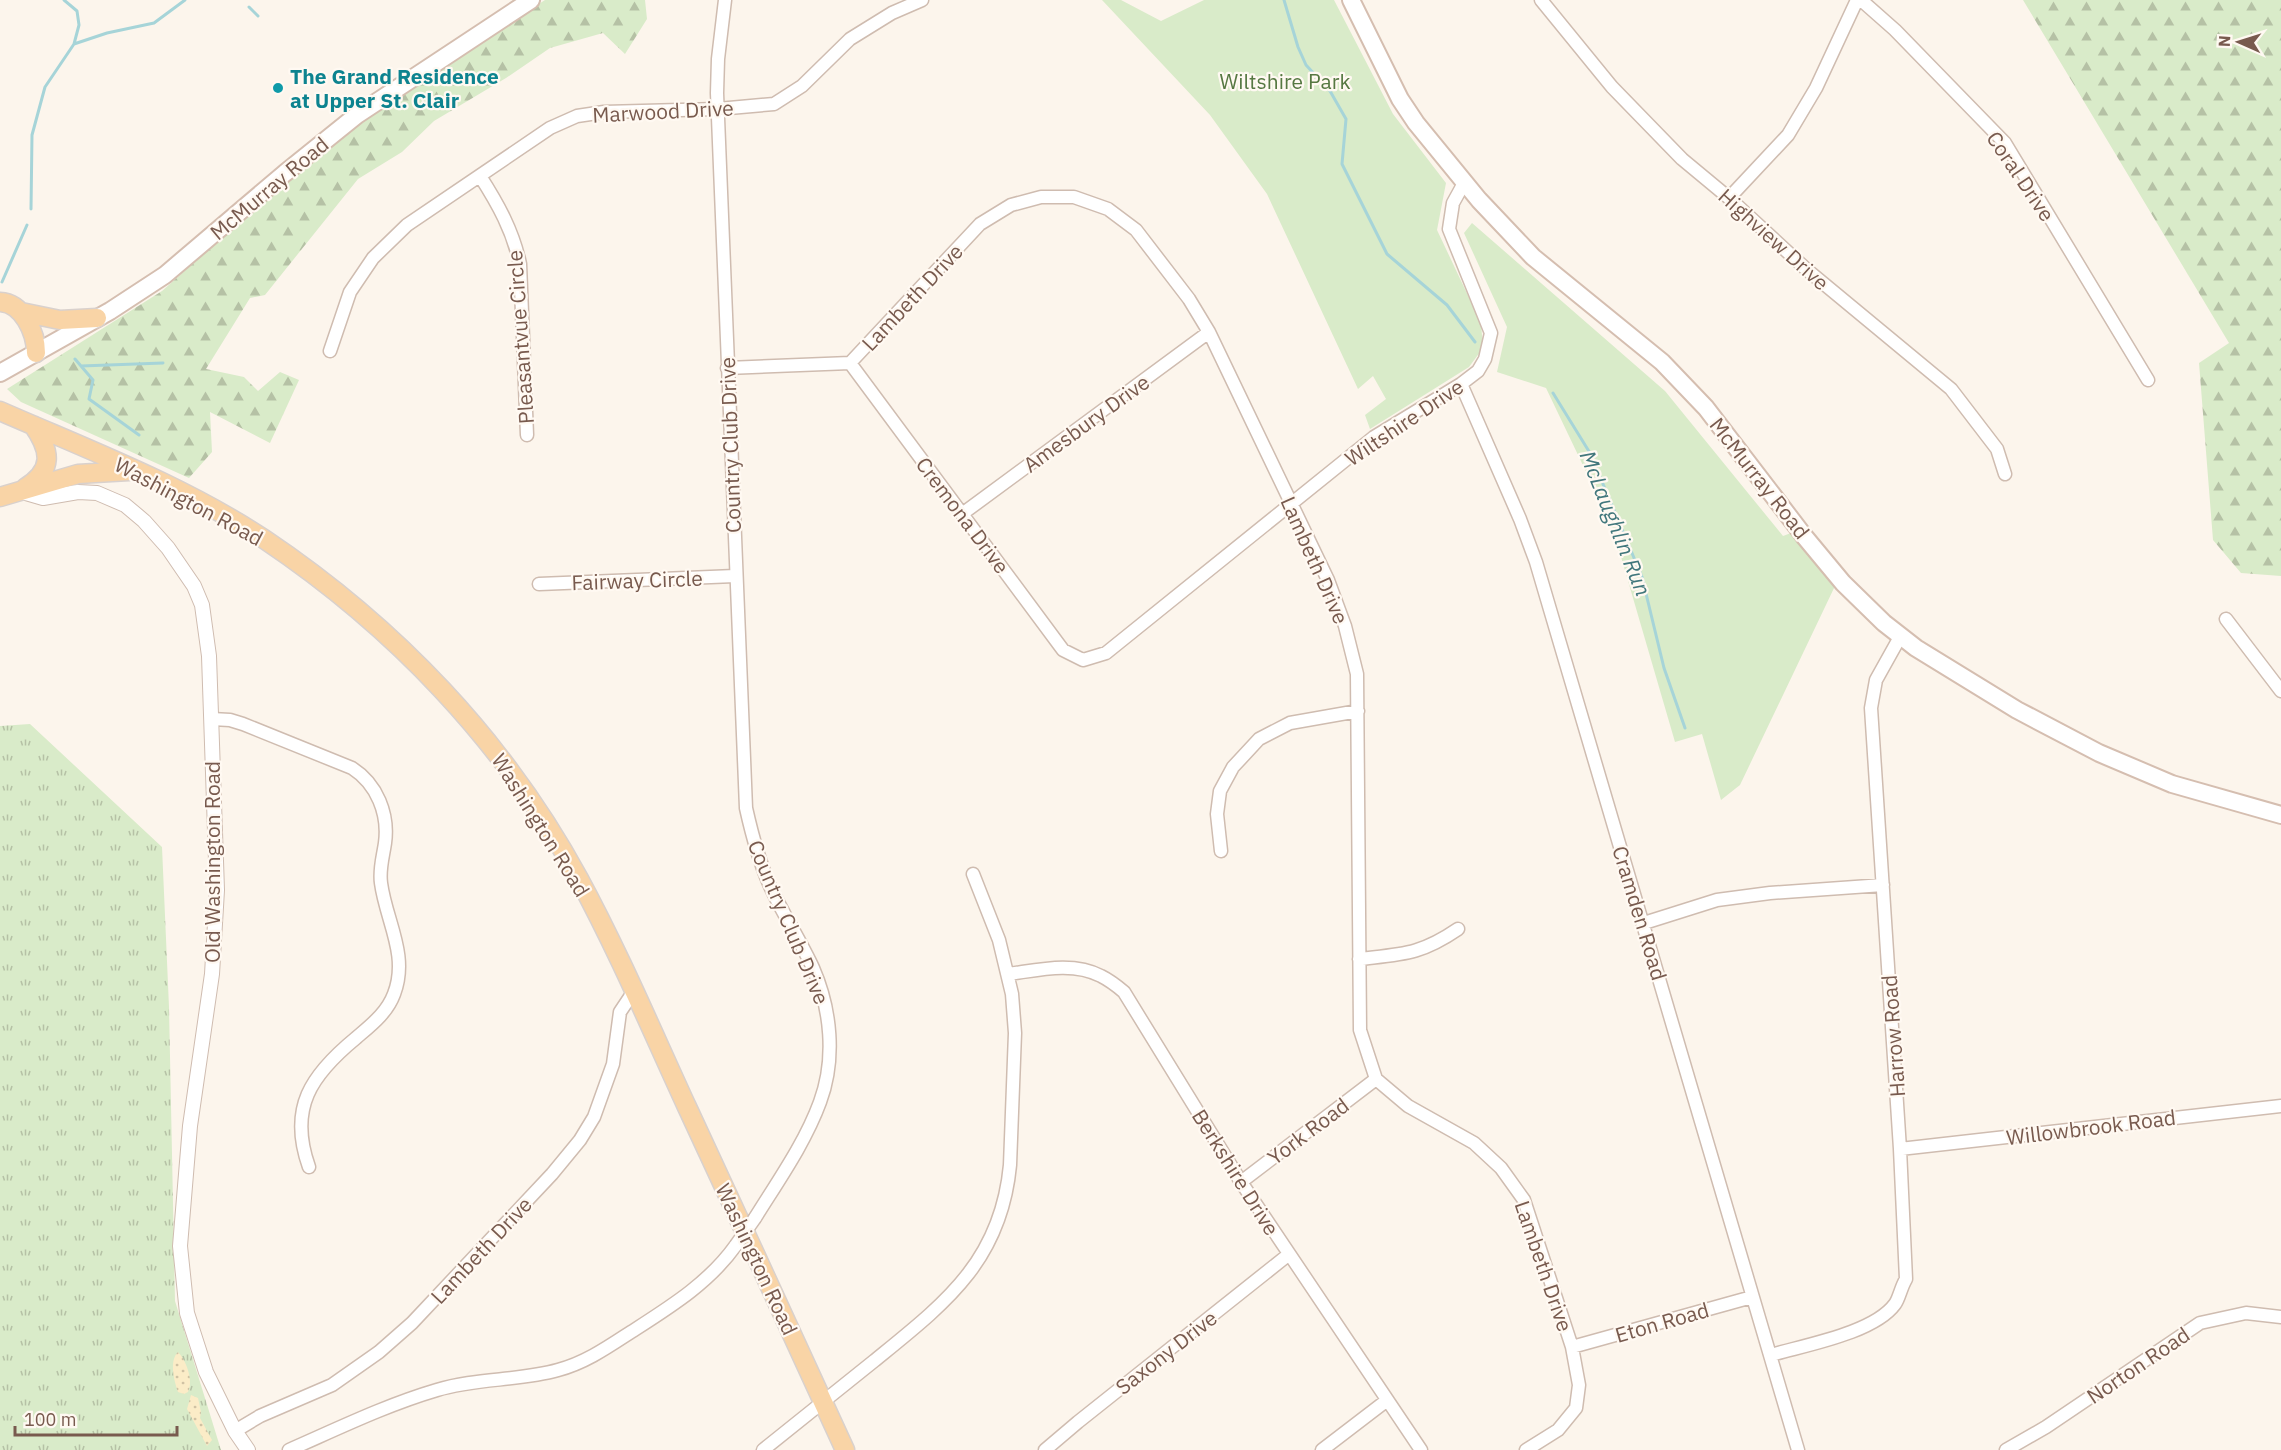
<svg xmlns="http://www.w3.org/2000/svg" width="2281" height="1450" font-family="'IBM Plex Sans',sans-serif">
<defs>
<pattern id="grass-tufts" width="24" height="20" patternUnits="userSpaceOnUse" patternTransform="scale(1.5)"><rect width="24" height="20" fill="#d9ebc9"/><path d="M3 7l-1-3M5 7V3M7 7l1-3M15 17l-1-3M17 17v-4M19 17l1-3" fill="none" stroke="#b5c1a5"/></pattern>
<pattern id="forest-firs" width="22" height="20" patternUnits="userSpaceOnUse" patternTransform="scale(1.5)"><rect width="22" height="20" fill="#d9ebc9"/><path d="M5 1l3.5 6h-7zM16 11l3.5 6h-7z" fill="#b5c1a5"/></pattern>
<pattern id="sand-dots" width="8" height="8" patternUnits="userSpaceOnUse" patternTransform="scale(1.5)"><rect width="8" height="8" fill="#fbecc7"/><path d="M2 2h.1M6 6h.1" fill="none" stroke="#d0c2a4" stroke-width="1.8" stroke-linecap="round"/></pattern>
</defs>
<rect width="100%" height="100%" fill="#fcf5ec"/>
<path fill="url(#grass-tufts)" d="M30 724 162 847 169 1007 175 1301 221 1450H0V726Z"/>
<path fill="url(#forest-firs)" d="M545 0H645L647 19 625 54 603 33 550 48 506 78 434 121 402 152 358 179 265 295 250 298 206 369 244 377 258 391 280 372 299 380 270 443 210 412 212 452 189 478 21 402 7 389 162 291 293 175 401 93Z
M2023 0H2281V576L2241 573 2213 540 2199 363 2229 343Z"/>
<path fill="url(#sand-dots)" d="M178 1352C186 1360 194 1381 188 1392L184 1394 178 1392C174 1380 169 1361 178 1352Z
M191 1395 198 1398 201 1412 200 1418 212 1440 207 1446 187 1409Z"/>
<path fill="#d9ebc9" d="M1102 0H1121L1161 21 1204 0H1334L1393 114 1446 183 1437 230 1481 323 1483 348 1469 367 1370 429 1365 415 1386 399 1373 376 1358 389 1267 194 1210 115Z
M1472 223 1665 391 1783 536 1791 533 1835 586 1740 785 1721 800 1702 734 1675 742 1612 526 1546 388 1497 372 1507 327 1464 233Z"/>
<g fill="none" stroke-linecap="round" stroke-linejoin="round">
<path stroke="#a6d4d8" stroke-width="3" d="M64 0 77 11 79 25 74 44
M1284 0 1298 47 1306 65 1330 91 1346 119 1342 164 1387 254 1447 305 1475 342
M249 7 258 16
M31 209 32 135 45 87 74 44 107 33 154 23 185 0
M2 282 27 225
M75 359 93 380 89 399 139 435
M81 366 163 363
M1553 393 1590 453 1642 577 1664 668 1685 728"/>
<g stroke="#cfbcb0" stroke-width="15">
<path id="minor" d="M725 0 718 59 717 93 746 808C752 835 759 861 770 886 783 914 800 940 813 968 831 1009 836 1059 820 1102 805 1143 778 1181 755 1218
M1541 0 1612 87 1682 159 1729 198 1806 269 1951 389 1997 449 2005 474
M1861 0 1895 30 2005 143 2148 380
M480 176C498 204 513 231 520 264L527 435
M1729 198 1788 135 1816 88 1857 0
M330 351 350 292 373 258 407 225 550 128 577 116 604 112 718 109 774 104 802 86 850 39 892 13 922 0
M850 363 1063 650 1083 660 1106 653 1374 437 1461 384 1478 371 1485 359 1491 333 1449 229 1453 203 1464 183
M727 368 850 363 980 224 1011 205 1041 197H1074L1108 209 1136 230 1189 299 1209 332 1328 580 1345 626 1357 674 1360 1030 1376 1079 1408 1106 1474 1143 1501 1168 1524 1200 1572 1347 1579 1385 1576 1408 1558 1430 1526 1450
M1461 384 1520 519 1536 562 1798 1450
M962 514 1209 332
M539 584 735 576
M2226 619 2281 691
M212 719 230 720 243 724 352 768C377 784 389 814 385 843 383 857 379 869 381 883 386 921 409 955 394 994 387 1013 371 1025 356 1038 311 1075 288 1108 309 1167
M1221 851 1217 814 1220 791 1233 767 1259 739 1290 723 1358 711
M1644 923 1717 900 1770 893 1883 885
M1359 959C1402 954 1420 955 1458 929
M1009 974C1038 970 1073 961 1101 976 1109 980 1117 986 1124 992L1241 1182 1421 1450
M1900 1149 2281 1106
M1241 1182 1376 1079
M1572 1347 1752 1297
M1771 1355C1805 1345 1874 1333 1895 1304 1899 1299 1901 1287 1906 1279L1900 1149 1871 708 1876 680 1900 637
M235 1431 260 1416 332 1385 379 1352 412 1323 552 1174 580 1140 594 1117 613 1064 620 1012 634 991
M289 1450C337 1429 386 1405 437 1390 476 1378 519 1381 558 1370 585 1363 608 1347 631 1332 670 1307 709 1283 736 1245
M763 1450C800 1420 837 1391 874 1361 944 1304 1001 1262 1010 1165L1015 1033 1012 994 999 940 973 874
M1045 1450 1078 1422 1288 1255
M1322 1450 1386 1401
M2006 1450 2046 1427 2200 1323 2246 1313 2281 1317"/>
</g>
<g stroke="#cfbcb0" stroke-width="16">
<path id="tertiary" d="M19 491 43 498 78 492 97 493 125 505 144 521 168 548 194 586 202 605 209 656 217 890 212 974 190 1126 180 1246 187 1313 206 1372 235 1431 248 1450"/>
</g>
<g stroke="#d5beb0" stroke-width="20">
<path id="secondary" d="M1351 0 1400 99 1416 123 1479 200 1533 257 1662 362 1706 408 1804 536 1843 583 1884 623 1916 648 2017 710 2099 753 2172 784 2281 815
M0 373 110 311 165 275 285 173 357 115 531 0"/>
</g>
<g stroke="#d9d1cd" stroke-width="21">
<path id="primary" d="M0 302C23 303 36 333 36 353
M21 312 60 320 97 318
M0 411C89 450 182 485 264 539 395 627 504 741 579 879 619 953 652 1031 687 1107 740 1221 793 1336 845 1450
M25 488C54 470 51 451 33 425
M0 497 78 474 129 471"/>
</g>
<use href="#minor" stroke="#fff" stroke-width="12"/>
<use href="#tertiary" stroke="#fff" stroke-width="14"/>
<use href="#secondary" stroke="#fff" stroke-width="16"/>
<use href="#primary" stroke="#f9d4a6" stroke-width="18"/>
<g stroke="#cfbcb0" stroke-width="15" stroke-linecap="butt">
<path id="minor-bridge" d="M736 1245 755 1218"/>
</g>
<use href="#minor-bridge" stroke="#fff" stroke-width="12"/>
</g>
<circle fill="#0f9aa8" stroke="#fff9f2" stroke-width="2" cx="278" cy="88" r="6"/>
<g text-anchor="middle" dominant-baseline="central" stroke-width="4.5" stroke-linejoin="round" paint-order="stroke">
<g font-size="21" font-weight="bold" fill="#0d838f" stroke="#fff9f2" text-anchor="start">
<text x="290" y="76">The Grand Residence<tspan x="290" dy="24">at Upper St. Clair</tspan></text>
</g>
<g font-size="21" fill="#567842" stroke="#fff9f2">
<text x="1285" y="81">Wiltshire Park</text>
</g>
<g font-size="21" fill="#785a4e" stroke="#fff9f2">
<text transform="translate(663 111) rotate(-3)">Marwood Drive</text>
<text transform="translate(2021 176) rotate(56)">Coral Drive</text>
<text transform="translate(269 188) rotate(-40)">McMurray Road</text>
<text transform="translate(1774 239) rotate(42)">Highview Drive</text>
<text transform="translate(912 297) rotate(-47)">Lambeth Drive</text>
<text transform="translate(520 337) rotate(-94)">Pleasantvue Circle</text>
<text transform="translate(1404 422) rotate(-34)">Wiltshire Drive</text>
<text transform="translate(1086 423) rotate(-36)">Amesbury Drive</text>
<text transform="translate(730 445) rotate(-92)">Country Club Drive</text>
<text transform="translate(1760 478) rotate(52)">McMurray Road</text>
<text transform="translate(189 501) rotate(28)">Washington Road</text>
<text transform="translate(963 515) rotate(53)">Cremona Drive</text>
<text transform="translate(1315 560) rotate(66)">Lambeth Drive</text>
<text transform="translate(637 580) rotate(-2)">Fairway Circle</text>
<text transform="translate(541 825) rotate(58)">Washington Road</text>
<text transform="translate(212 862) rotate(-90)">Old Washington Road</text>
<text transform="translate(1640 913) rotate(73)">Cramden Road</text>
<text transform="translate(789 922) rotate(67)">Country Club Drive</text>
<text transform="translate(1893 1036) rotate(-94)">Harrow Road</text>
<text transform="translate(2091 1127) rotate(-7)">Willowbrook Road</text>
<text transform="translate(1308 1131) rotate(-37)">York Road</text>
<text transform="translate(1236 1172) rotate(58)">Berkshire Drive</text>
<text transform="translate(481 1250) rotate(-47)">Lambeth Drive</text>
<text transform="translate(757 1259) rotate(65)">Washington Road</text>
<text transform="translate(1544 1266) rotate(71)">Lambeth Drive</text>
<text transform="translate(1662 1322) rotate(-16)">Eton Road</text>
<text transform="translate(1166 1352) rotate(-38)">Saxony Drive</text>
<text transform="translate(2138 1365) rotate(-34)">Norton Road</text>
</g>
<g font-size="22" font-style="italic" fill="#41777c" stroke="#fff9f2">
<text transform="translate(1616 523) rotate(68)">McLaughlin Run</text>
</g>
</g>
<g transform="translate(2239 42) rotate(273)" stroke="#fff9f2" stroke-width="4.5" paint-order="stroke">
<path d="M0-4.5L10 22L0 15L-10 22Z" fill="#785a4e"/>
<text y="-9" font-size="16" font-weight="bold" text-anchor="middle" fill="#785a4e">N</text>
</g>
<path d="M15 1426v9h162v-9" fill="none" stroke="#785a4e" stroke-width="3"/>
<text x="24" y="1426" font-size="18" fill="#785a4e" stroke="#fff9f2" stroke-width="4.5" paint-order="stroke">100 m</text>
</svg>
